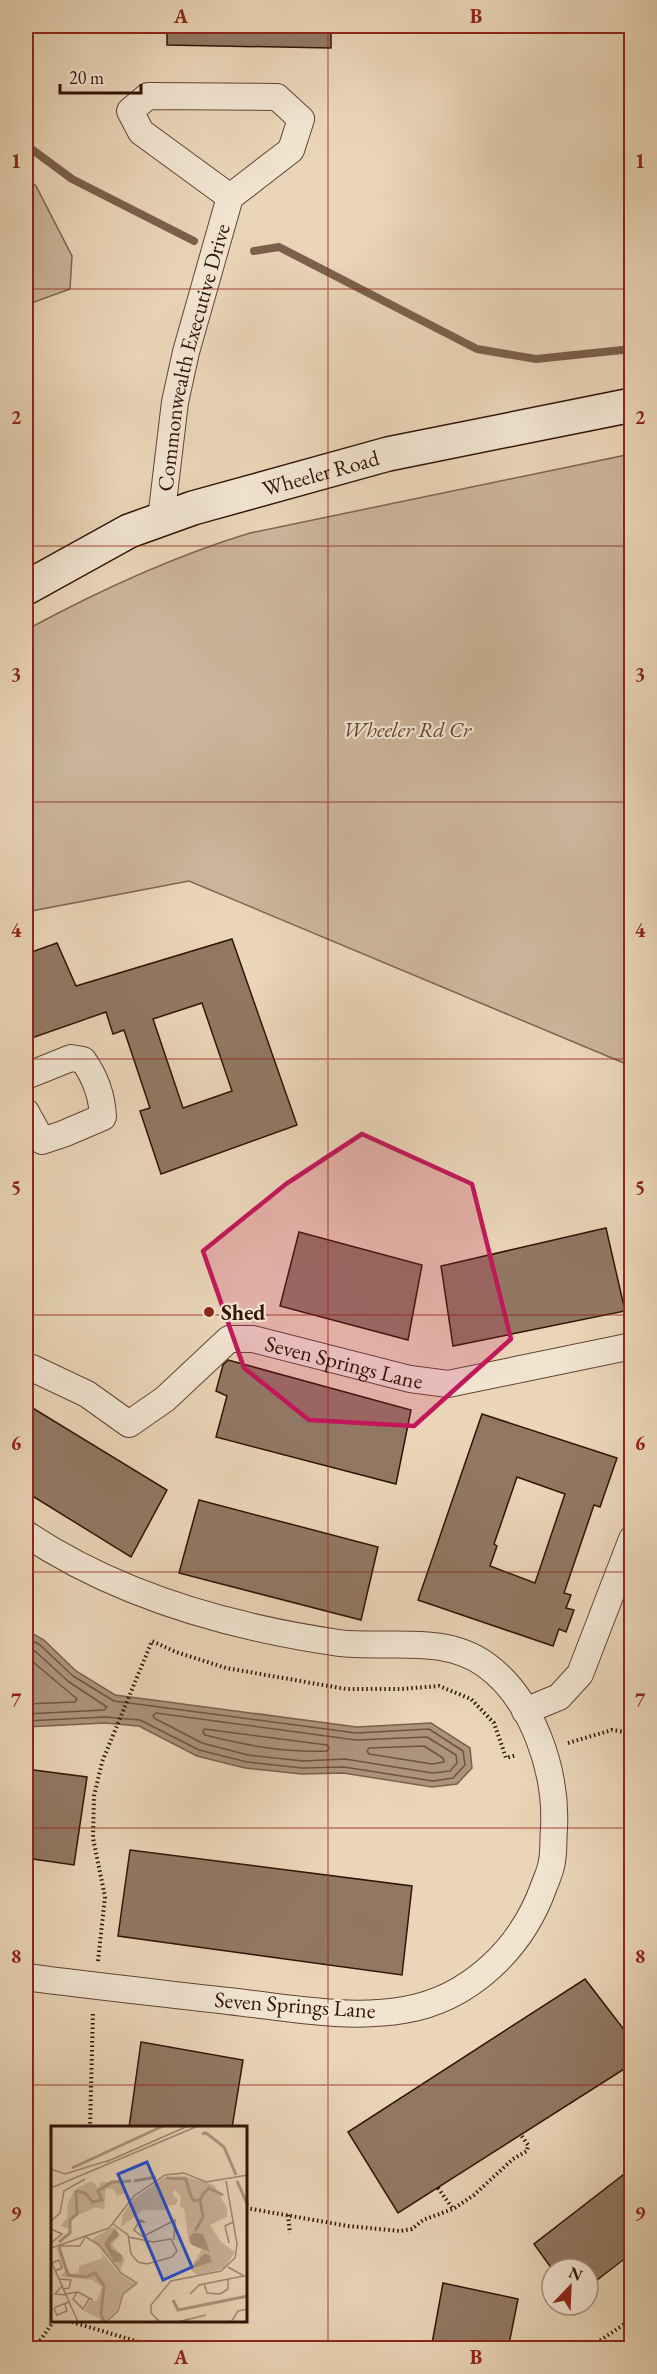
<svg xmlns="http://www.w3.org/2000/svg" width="657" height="2374" font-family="'EB Garamond',serif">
<rect width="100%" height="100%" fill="#ead5b8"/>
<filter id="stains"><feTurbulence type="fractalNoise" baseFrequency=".00333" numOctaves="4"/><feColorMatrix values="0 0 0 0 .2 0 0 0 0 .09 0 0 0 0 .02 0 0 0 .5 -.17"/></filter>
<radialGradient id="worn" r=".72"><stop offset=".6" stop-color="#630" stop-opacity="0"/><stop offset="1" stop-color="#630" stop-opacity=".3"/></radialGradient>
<path fill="#cbb49a" stroke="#7f6450" stroke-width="1.5" d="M26 177 36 186 72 256 70 289 26 305Z
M631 454V1066L189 881 26 912V630C98 591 171 557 250 533Z"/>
<path fill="#ac937b" stroke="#7c604c" stroke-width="1.5" d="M26 1630 44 1640 76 1671 115 1695 357 1727 431 1723 470 1748 472 1768 457 1784 432 1787 343 1773 302 1774 245 1768 197 1756 139 1726 105 1723 26 1727Z"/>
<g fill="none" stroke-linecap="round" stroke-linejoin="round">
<path stroke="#705340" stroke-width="1.5" d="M26 1637 40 1645 73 1676 114 1701 356 1733 429 1729 463 1751 465 1765 453 1778 433 1781 344 1767 302 1768 247 1762 199 1750 140 1720 105 1717 26 1721
M26 1646 36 1652 69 1682 107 1707 104 1710 26 1714
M26 1656 77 1699 75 1702 26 1704
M156 1713 356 1740 427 1737 456 1755 457 1763 450 1771 432 1773 345 1759 303 1761 248 1755 202 1743 154 1718 153 1715Z
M204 1729 327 1745 329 1748 327 1751C285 1753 245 1745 205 1735L203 1732Z
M424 1746 443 1758 444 1762 432 1764 369 1754 367 1751 369 1748Z"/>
<path stroke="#7c604c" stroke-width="8" d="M26 145 72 179 194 241
M254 251 279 247 477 349 536 359 632 349"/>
</g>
<path fill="#927863" stroke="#331306" stroke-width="1.5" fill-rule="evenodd" d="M167 26H331V48L167 45Z
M232 939 297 1125 161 1174 140 1111 150 1108 124 1030 113 1034 106 1012 26 1040V954L57 943 76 986ZM202 1003 232 1091 183 1108 153 1019Z
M606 1228 625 1311 453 1346 441 1266Z
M299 1232 422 1265 408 1340 280 1306Z
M228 1360 411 1410 396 1484 216 1437 227 1396 216 1391 223 1365Z
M26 1404 167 1490 131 1557 26 1492Z
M482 1414 617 1458 600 1507 594 1505 564 1593 571 1595 566 1608 574 1610 566 1632 559 1629 553 1646 418 1600ZM517 1477 565 1494 535 1583 490 1566 497 1546 494 1544Z
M199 1500 378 1547 361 1620 179 1573Z
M26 1769 87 1777 74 1865 26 1858Z
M130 1850 412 1886 402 1975 118 1936Z
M585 1979 632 2040V2064L398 2213 348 2132Z
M141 2042 243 2060 232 2128H129Z
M632 2168V2253L588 2287V2269H552L534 2244Z
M443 2283 518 2299 508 2349H431Z"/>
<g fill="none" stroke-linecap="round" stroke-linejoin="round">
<g stroke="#614432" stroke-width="28">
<g id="minor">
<path d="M148 96 277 97 301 119 291 150 230 197 141 132 130 111Z"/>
<path id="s1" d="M161 519 175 402 186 352 230 197"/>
<path d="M26 1076 71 1058 83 1060C96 1078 102 1095 103 1117L63 1134 42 1141 26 1112"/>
<path id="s2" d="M26 1369 32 1368 87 1394 129 1424 165 1399 229 1339H253L410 1379 448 1384 632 1346"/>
<path d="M26 1534C119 1596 229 1627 339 1643 387 1649 444 1634 486 1665 533 1699 557 1772 554 1828 553 1839 554 1850 552 1861 551 1870 547 1878 544 1886 522 1948 470 1999 404 2010 347 2020 285 2007 228 2001 160 1993 93 1986 26 1977"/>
<path d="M525 1711 559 1697 580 1674 632 1539"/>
</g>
</g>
<g stroke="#331306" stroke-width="36">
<g id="secondary">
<path id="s3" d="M26 588 129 531 193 508 388 454 632 405"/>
</g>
</g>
<path stroke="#331306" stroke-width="4" stroke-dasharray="1.5 3" stroke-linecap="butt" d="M568 1743 612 1730 632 1733
M98 1961 105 1897 93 1838 94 1796 102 1762 152 1641 176 1652 226 1668 346 1689H401L439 1686 471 1699 494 1723 506 1758 517 1755
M90 2128 93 2011
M438 2188 453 2209
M246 2208 348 2226 400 2231 412 2229 423 2220 453 2209 474 2195 513 2159 527 2151 528 2145 521 2135
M288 2215 290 2233
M72 2322 159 2348
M35 2348 53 2322
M589 2348 632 2319"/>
<use href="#minor" stroke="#f1e4d1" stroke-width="26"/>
<use href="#secondary" stroke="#f1e4d1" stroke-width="33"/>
</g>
<path fill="#c2185b" fill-opacity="0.2" stroke="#c2185b" stroke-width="4.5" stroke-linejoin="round" d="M362 1134 472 1184 511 1339 414 1426 309 1420 244 1368 203 1251 286 1184Z"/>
<path fill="none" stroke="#8f2418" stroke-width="1.5" stroke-opacity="0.55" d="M328 26V2348M26 289H632M26 546H632M26 802H632M26 1059H632M26 1315H632M26 1572H632M26 1828H632M26 2085H632"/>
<circle fill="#8f2418" stroke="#f1e4d1" stroke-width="2" cx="209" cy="1312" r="6"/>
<g text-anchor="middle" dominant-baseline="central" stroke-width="4.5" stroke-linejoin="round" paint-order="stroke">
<g font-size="22" fill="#331306" stroke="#f1e4d1">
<text stroke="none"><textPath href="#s1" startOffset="165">Commonwealth Executive Drive</textPath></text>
<text stroke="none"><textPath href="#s3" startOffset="318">Wheeler Road</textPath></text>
<text stroke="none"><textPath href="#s2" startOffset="368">Seven Springs Lane</textPath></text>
<text transform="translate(295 2005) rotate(4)">Seven Springs Lane</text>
</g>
<g font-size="22" font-style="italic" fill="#614332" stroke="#f1e4d1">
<text x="407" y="729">Wheeler Rd Cr</text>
</g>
<g font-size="22" font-weight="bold" fill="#331306" stroke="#f1e4d1" text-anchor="start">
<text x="221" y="1312">Shed</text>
</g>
</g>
<g transform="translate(51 2126)">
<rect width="196" height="196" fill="#ead5b8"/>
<path d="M133 50 163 59 176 82V91L159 99 170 116 184 126 174 141 167 144 146 149 139 143 151 123 138 117 133 82 129 81 130 71 124 64 121 67 127 74 124 79H118L116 84H92L70 101 71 89 83 73 112 52ZM40 55 48 62 49 56H72L75 67 66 70 62 63 55 62 53 84 45 81 21 92 18 103 10 100 17 90 16 80 23 64ZM62 101 69 109 61 119 74 133 69 144 41 113ZM5 121 20 149 28 147V140L52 132 50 126 68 147 85 158 71 168 66 184 54 196 33 185 39 175H46L51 161 41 154 10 150 14 145Z" fill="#cbb49a"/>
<path d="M64 102 68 109 59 117 60 123 71 129 70 136H63L53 118ZM143 107 152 108 159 126 141 119 138 111ZM153 128 158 129 161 136 139 143Z" fill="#ac937b"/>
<path fill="none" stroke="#ac937b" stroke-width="3" d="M151 8 155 7 173 21 185 49M21 42 112 0M115 52 135 53 139 68 143 75 148 74M83 55 105 51M186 55 197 80M25 65 34 67 42 76 51 74 47 65 61 56 80 55M144 105 152 91 149 74 152 68 158 62 172 69M8 116 19 107V94L26 88 25 65M8 121 17 149 35 151 44 147 53 160 50 188 53 196M122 174 127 184 197 170"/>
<path fill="none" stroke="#a18771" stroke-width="1.5" d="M55 36 137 0M0 43 14 48 59 34M0 62 147 0M0 95 9 87 13 65 34 53M88 96H93L90 94 88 96 86 99 83 104 92 111M62 98 77 109 80 128 87 136 96 138 121 131 126 125 120 113 102 116 77 111M0 103 11 108 0 117M93 110 124 94 123 114M35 111 48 119 70 147 86 157 72 168 67 185 55 196M178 117 174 100 182 96M8 120H29L34 111M0 122 58 102 83 70 114 49 133 47 155 56 197 49M0 135 27 196M1 137 8 134 11 142 4 145M8 153 20 154 18 162 12 163M153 158 156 167 169 168 177 163V153M11 160 4 168 15 169M26 166 22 173 32 183 38 173M15 168 27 166 42 174M139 168 148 159 193 150 177 141M14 178 16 185 6 189 3 183 5 181 18 176M109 196 100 187V179L120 155 170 145 184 132 186 118 175 55M126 196 155 189M180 196 187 185 197 183"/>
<path fill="#1d4ed8" fill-opacity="0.15" stroke="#1d4ed8" stroke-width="3" d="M96 36 141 141 112 154 67 48Z"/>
<rect width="196" height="196" fill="none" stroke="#331306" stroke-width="3"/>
</g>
<rect width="657" height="2374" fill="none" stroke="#ead5b8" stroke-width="66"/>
<g transform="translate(570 2287) rotate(23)"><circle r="28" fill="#f1e4d1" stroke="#a59080" stroke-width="1.5"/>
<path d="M0-4.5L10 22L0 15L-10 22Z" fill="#8f2418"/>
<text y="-9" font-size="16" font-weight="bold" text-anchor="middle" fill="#331306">N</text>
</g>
<path d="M60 84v9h81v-9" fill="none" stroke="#331306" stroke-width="3"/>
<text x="69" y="84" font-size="18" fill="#331306" stroke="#f1e4d1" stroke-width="4.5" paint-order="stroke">20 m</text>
<rect x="33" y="33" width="591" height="2308" fill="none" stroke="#8f2418" stroke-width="2"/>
<g font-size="20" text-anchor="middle" font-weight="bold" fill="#8f2418">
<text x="181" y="23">A</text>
<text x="476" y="23">B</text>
<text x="16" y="168">1</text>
<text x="640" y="168">1</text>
<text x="16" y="424">2</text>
<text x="640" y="424">2</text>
<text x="16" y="681">3</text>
<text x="640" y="681">3</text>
<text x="16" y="937">4</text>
<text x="640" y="937">4</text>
<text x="16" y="1194">5</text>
<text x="640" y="1194">5</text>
<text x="16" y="1450">6</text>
<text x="640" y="1450">6</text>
<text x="16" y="1707">7</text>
<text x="640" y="1707">7</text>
<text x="16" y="1963">8</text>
<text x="640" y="1963">8</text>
<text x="16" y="2220">9</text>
<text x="640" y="2220">9</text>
<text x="181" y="2364">A</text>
<text x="476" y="2364">B</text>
</g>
<rect width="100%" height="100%" filter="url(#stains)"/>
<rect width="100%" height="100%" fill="url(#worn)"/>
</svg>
